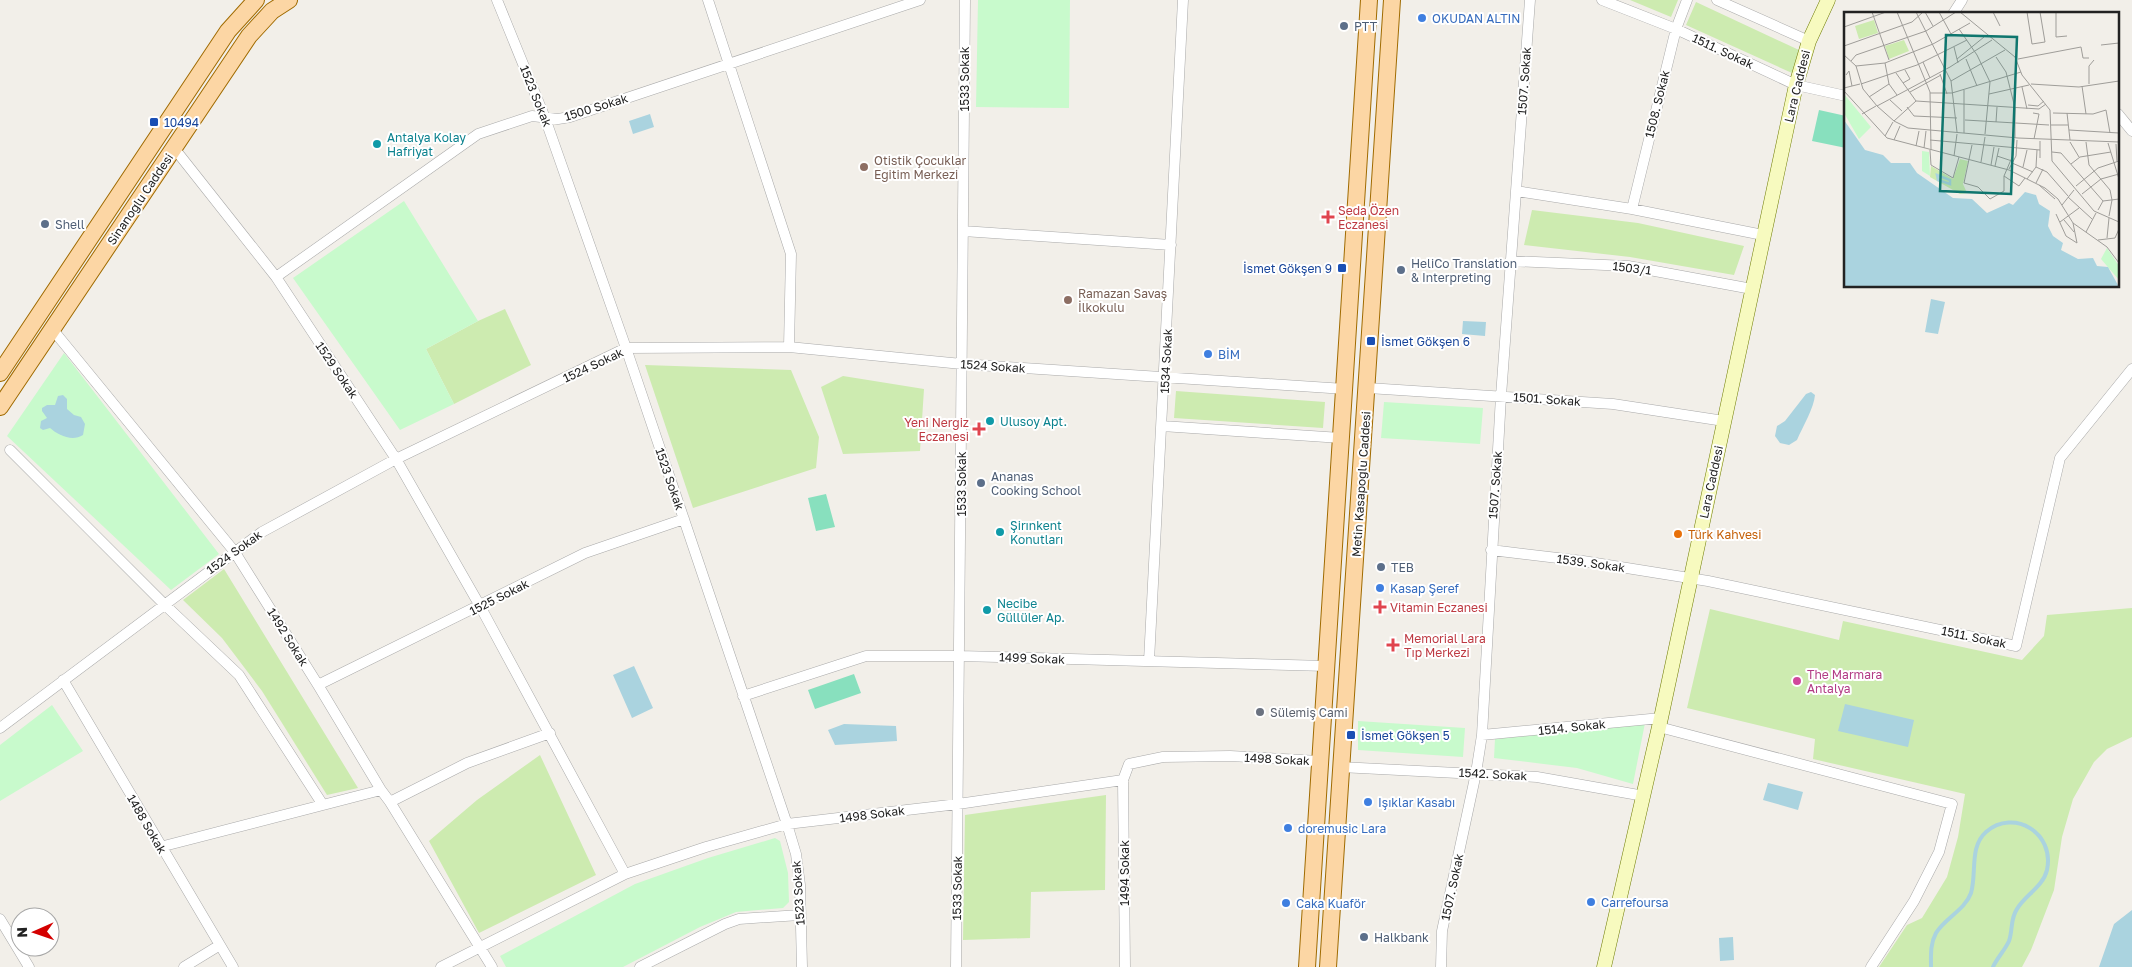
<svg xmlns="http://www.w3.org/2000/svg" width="2132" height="967" font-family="'Golos Text',sans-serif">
<rect width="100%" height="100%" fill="#f2efe9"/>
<path fill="#cdebb0" d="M1630 0H1678L1671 17Z
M1696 2 1799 50 1792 73 1686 25Z
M1532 210 1638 223 1744 246 1734 275 1630 257 1524 245Z
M505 309 531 365 454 404 426 349 478 321Z
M645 365 791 370 819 437 816 468 693 508Z
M843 376 924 389 920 451 843 454 821 387Z
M1176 391 1325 402 1323 428 1174 418Z
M224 569 358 788 327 795 262 691 222 638 183 600Z
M2132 608V737L2107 749 2094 762 2073 799 2062 837 2054 890 2031 950 2022 967H1879L1907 925 1922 918 1947 877 1958 837 1965 794 1813 759 1815 739 1687 708 1710 609 1839 640 1843 621 2022 660 2044 636 2047 615Z
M540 755 596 875 479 933 429 841 477 800Z
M1106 795 1105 890 1031 892 1030 938 963 940 965 815Z"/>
<path fill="#c8facc" d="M978 0H1070L1069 108 976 107Z
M404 201 478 321 426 349 454 404 400 430 293 278Z
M64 353 219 554 171 590 7 436Z
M1384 402 1483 408 1480 444 1381 438Z
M52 705 83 751 0 801V745Z
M1358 721 1465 728 1463 757 1358 750Z
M1645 723 1633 784 1577 768 1494 758 1495 739Z
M775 838 780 841 788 873 789 902 783 908 736 912 700 927 623 967H506L500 956 635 884 708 858Z"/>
<path fill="#88e0be" d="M1819 110 1846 116V148L1812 141Z
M826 494 835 527 816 531 808 498Z
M854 674 861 693 815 709 808 690Z"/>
<path fill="#aad3df" d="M650 114 654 127 633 134 629 121Z
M1931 299 1945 302 1938 334 1925 332Z
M1463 321 1486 322 1485 336 1462 334Z
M1811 392 1815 395C1814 408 1803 426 1797 440L1789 445 1780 443 1775 436 1777 426 1785 421 1806 394Z
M63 395 67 399V409L74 415 81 417 85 424 83 435C72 442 58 435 50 428L43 430 40 428 41 421 47 418 42 411V408L47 405H55L58 396Z
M634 666 653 708 632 718 613 675Z
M1845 704 1914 720 1908 747 1838 731Z
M844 724 896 726 897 741 835 745 828 730Z
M1768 783 1803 792 1798 810 1763 800Z
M2132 910V967H2099L2114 924Z
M1733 937 1734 960 1720 961 1719 938Z"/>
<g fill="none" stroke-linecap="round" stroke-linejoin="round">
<path stroke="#aad3df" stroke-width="4" d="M1931 967C1931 956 1930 944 1936 933 1945 918 1965 910 1971 893 1977 873 1969 847 1986 832 2014 808 2055 833 2047 870 2043 887 2025 895 2017 909 2010 919 2013 930 2009 941 2005 950 1997 958 1993 967"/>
<g stroke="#a9a9a9" stroke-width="11">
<path id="street" d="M497 0 545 118 626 348 787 824 796 854 800 885 802 967
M708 0 791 254 789 347
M1602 0 1676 29 1796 85 1846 96
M1717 0 1809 41
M1953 14 1962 0
M2118 114 2132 131
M174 148 276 277 396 459 480 606 625 874
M1516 191 1632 209 1763 235
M1632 209 1676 29 1687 0
M963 231 1171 245
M1510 261 1628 266 1752 289
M276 277 478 134 532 116 558 119 570 117 920 0
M53 330 234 551 318 685 381 790 390 802 492 967
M1368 388 1613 404 1724 421
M1162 426 1341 438
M10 450 164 604 239 675 323 805
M1491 550 1583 561 1708 581 2016 646 2060 458 2132 369
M1149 661 1183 0
M63 680 233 967
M318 685 585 553 684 519
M743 696 866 656H959L1327 666
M1659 727 1952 804 1939 852 1914 901 1871 967
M0 728 262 532 396 459 626 348 789 347 962 364 1345 389
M1482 735 1661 718
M1340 767 1537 777 1644 796
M1123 780 1125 967
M390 802 467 763 550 733
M160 847 381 790
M0 919 29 967
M184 967 220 945
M441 967 625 874 706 847 787 824 958 804 1123 780 1129 764 1163 757 1230 756 1319 761
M640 967 725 924 739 919 800 915
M956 967 965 0
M1441 967 1442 931 1476 773 1482 735 1501 396 1530 0"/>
</g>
<g stroke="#707d05" stroke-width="15">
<path id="secondary" d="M1604 967 1661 718 1796 85 1809 41 1828 0"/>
</g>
<g stroke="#a06b00" stroke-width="18">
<path id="primary" d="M0 373 228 31 256 0
M0 407 249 36 272 11 289 0
M1307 967C1326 645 1351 323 1369 0
M1328 967C1347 645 1373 323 1392 0"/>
</g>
<use href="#street" stroke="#fff" stroke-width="10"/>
<use href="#secondary" stroke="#f7fabf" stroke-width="14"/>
<use href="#primary" stroke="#fcd6a4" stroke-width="16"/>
</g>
<g fill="#3f7fe0" stroke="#fff" stroke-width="2">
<circle cx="1422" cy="18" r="5"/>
<circle cx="1208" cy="354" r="5"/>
<circle cx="1380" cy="588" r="5"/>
<circle cx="1368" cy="802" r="5"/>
<circle cx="1288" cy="828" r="5"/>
<circle cx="1591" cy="902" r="5"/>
<circle cx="1286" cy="903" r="5"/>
</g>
<g fill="#5c6f8a" stroke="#fff" stroke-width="2">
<circle cx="1344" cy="26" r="5"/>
<circle cx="45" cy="224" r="5"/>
<circle cx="1401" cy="270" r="5"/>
<circle cx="981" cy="483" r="5"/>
<circle cx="1381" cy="567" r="5"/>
<circle cx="1364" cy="937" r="5"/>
</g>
<g fill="#1a4fb4" stroke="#fff" stroke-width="2">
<rect x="149" y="117" width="10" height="10" rx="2.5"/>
<rect x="1337" y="263" width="10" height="10" rx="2.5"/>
<rect x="1366" y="336" width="10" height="10" rx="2.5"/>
<rect x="1346" y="730" width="10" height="10" rx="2.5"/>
</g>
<g fill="#0f9aa8" stroke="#fff" stroke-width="2">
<circle cx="377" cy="144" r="5"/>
<circle cx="990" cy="421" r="5"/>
<circle cx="1000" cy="532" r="5"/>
<circle cx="987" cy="610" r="5"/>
</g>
<g fill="#8d6e63" stroke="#fff" stroke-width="2">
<circle cx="864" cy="167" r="5"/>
<circle cx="1068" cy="300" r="5"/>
</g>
<g fill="#e0444e" stroke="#fff" stroke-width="2">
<path d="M1325.5 209.5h5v5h5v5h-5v5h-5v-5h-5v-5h5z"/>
<path d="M976.5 421.5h5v5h5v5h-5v5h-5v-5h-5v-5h5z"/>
<path d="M1377.5 599.5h5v5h5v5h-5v5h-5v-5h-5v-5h5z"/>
<path d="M1390.5 637.5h5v5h5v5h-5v5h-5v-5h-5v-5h5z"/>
</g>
<circle fill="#e8710a" stroke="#fff" stroke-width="2" cx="1678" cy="534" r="5"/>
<circle fill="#d1479c" stroke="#fff" stroke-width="2" cx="1797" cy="681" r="5"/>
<circle fill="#6b7280" stroke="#fff" stroke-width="2" cx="1260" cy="712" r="5"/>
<g text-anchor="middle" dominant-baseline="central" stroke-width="4" stroke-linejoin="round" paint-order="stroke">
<g font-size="12" fill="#366cbe" stroke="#fff" text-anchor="start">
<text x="1432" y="18">OKUDAN ALTIN</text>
<text x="1218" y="354">BİM</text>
<text x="1390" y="588">Kasap Şeref</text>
<text x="1378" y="802">Işıklar Kasabı</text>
<text x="1298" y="828">doremusic Lara</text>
<text x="1601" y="902">Carrefoursa</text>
<text x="1296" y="903">Caka Kuaför</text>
</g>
<g font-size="12" fill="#4e5e75" stroke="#fff" text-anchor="start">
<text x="1354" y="26">PTT</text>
<text x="55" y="224">Shell</text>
<text x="1411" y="263">HeliCo Translation<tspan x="1411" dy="14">&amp; Interpreting</tspan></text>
<text x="991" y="476">Ananas<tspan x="991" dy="14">Cooking School</tspan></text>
<text x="1391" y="567">TEB</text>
<text x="1374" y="937">Halkbank</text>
</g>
<g font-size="12" fill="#222" stroke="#fff">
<text transform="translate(1723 51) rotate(25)">1511. Sokak</text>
<text transform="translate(964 79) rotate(-90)">1533 Sokak</text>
<text transform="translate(1524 81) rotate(-86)">1507. Sokak</text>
<text transform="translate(1797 86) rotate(-76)">Lara Caddesi</text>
<text transform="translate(536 96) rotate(68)">1523 Sokak</text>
<text transform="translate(1657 104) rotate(-76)">1508. Sokak</text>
<text transform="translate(596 107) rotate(-17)">1500 Sokak</text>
<text transform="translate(140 199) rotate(-56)">Si̇nanoğlu Caddesi</text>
<text transform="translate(1632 268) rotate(7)">1503/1</text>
<text transform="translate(1166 361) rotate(-87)">1534 Sokak</text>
<text transform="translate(593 365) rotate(-25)">1524 Sokak</text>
<text transform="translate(993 366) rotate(4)">1524 Sokak</text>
<text transform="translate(337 370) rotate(56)">1529 Sokak</text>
<text transform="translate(1547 399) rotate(4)">1501. Sokak</text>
<text transform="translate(670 479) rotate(71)">1523 Sokak</text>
<text transform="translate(1711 482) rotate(-78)">Lara Caddesi</text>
<text transform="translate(961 484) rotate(-90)">1533 Sokak</text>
<text transform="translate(1361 484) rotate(-86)">Metin Kasapoğlu Caddesi</text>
<text transform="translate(1495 485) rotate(-86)">1507. Sokak</text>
<text transform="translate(234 552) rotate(-36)">1524 Sokak</text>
<text transform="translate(1591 563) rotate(8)">1539. Sokak</text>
<text transform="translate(499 597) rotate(-27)">1525 Sokak</text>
<text transform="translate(288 637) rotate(58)">1492 Sokak</text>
<text transform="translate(1974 637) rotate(12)">1511. Sokak</text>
<text transform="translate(1032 658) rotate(2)">1499 Sokak</text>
<text transform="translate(1572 727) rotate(-6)">1514. Sokak</text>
<text transform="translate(1277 759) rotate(3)">1498 Sokak</text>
<text transform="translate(1493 774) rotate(3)">1542. Sokak</text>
<text transform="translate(872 814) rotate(-7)">1498 Sokak</text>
<text transform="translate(147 824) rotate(60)">1488 Sokak</text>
<text transform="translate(1124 873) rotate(-90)">1494 Sokak</text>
<text transform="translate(1452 887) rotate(-78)">1507. Sokak</text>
<text transform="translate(957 888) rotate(-89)">1533 Sokak</text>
<text transform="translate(798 893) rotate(-94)">1523 Sokak</text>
</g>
<g font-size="12" fill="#164399" stroke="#fff" text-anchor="start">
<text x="164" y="122">10494</text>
<text x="1332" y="268" text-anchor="end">İsmet Gökşen 9</text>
<text x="1381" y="341">İsmet Gökşen 6</text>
<text x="1361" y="735">İsmet Gökşen 5</text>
</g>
<g font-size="12" fill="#0d838f" stroke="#fff" text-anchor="start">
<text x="387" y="137">Antalya Kolay<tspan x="387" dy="14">Hafriyat</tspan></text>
<text x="1000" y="421">Ulusoy Apt.</text>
<text x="1010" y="525">Şirınkent<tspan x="1010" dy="14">Konutları</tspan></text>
<text x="997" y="603">Necibe<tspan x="997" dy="14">Güllüler Ap.</tspan></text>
</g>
<g font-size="12" fill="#785e54" stroke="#fff" text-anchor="start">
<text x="874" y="160">Otistik Çocuklar<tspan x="874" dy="14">Eğitim Merkezi</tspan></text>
<text x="1078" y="293">Ramazan Savaş<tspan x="1078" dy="14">İlkokulu</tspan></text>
</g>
<g font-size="12" fill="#be3a42" stroke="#fff" text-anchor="start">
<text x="1338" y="210">Seda Özen<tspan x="1338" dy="14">Eczanesi</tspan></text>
<text x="969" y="422" text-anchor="end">Yeni Nergiz<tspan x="969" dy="14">Eczanesi</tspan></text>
<text x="1390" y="607">Vitamin Eczanesi</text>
<text x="1404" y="638">Memorial Lara<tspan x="1404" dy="14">Tıp Merkezi</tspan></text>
</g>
<g font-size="12" fill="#c56008" stroke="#fff" text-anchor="start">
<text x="1688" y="534">Türk Kahvesi</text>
</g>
<g font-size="12" fill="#b23c85" stroke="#fff" text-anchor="start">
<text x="1807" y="674">The Marmara<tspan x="1807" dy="14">Antalya</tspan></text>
</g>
<g font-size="12" fill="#5b616d" stroke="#fff" text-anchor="start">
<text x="1270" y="712">Sülemiş Cami</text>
</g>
</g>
<g transform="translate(1844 12)">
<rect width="275" height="275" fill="#f2efe9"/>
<path d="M30 8 34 21 15 27 11 14ZM60 28 65 39 45 47 41 34ZM116 147 124 149 119 172 123 181 116 182 86 165 87 154 109 167Z" fill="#cdebb0"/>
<path d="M0 82 27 115 15 127 0 101ZM78 139 85 140 86 164 78 159ZM263 236 275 254V268L257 247Z" fill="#c8facc"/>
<path d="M0 108 21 138 39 143 47 151H66L73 161 109 186 128 187 143 201 165 191 169 193 181 180 192 183 195 192 206 199 204 214 209 224 219 231 217 238 234 247 249 246 253 254 264 255 275 275H0Z" fill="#aad3df"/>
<path fill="none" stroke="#aad3df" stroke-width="2.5" d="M93 163 106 168V172L94 168Z"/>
<path fill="none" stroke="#9f9d99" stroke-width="1" d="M28 0 45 48M53 0 86 80 87 138M72 0 107 69 113 120M81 0 89 14M95 0 107 22M116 0 171 45 178 63 206 98 208 149 250 199 275 210M149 0 156 14M183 0 188 32 201 30 196 0M212 0V25L223 24M0 15 42 0M115 17 133 43 146 70 141 122M257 33 275 31M0 34 68 10 79 0M110 35 114 51M0 43 12 54 19 77 33 94 50 109 64 116 174 126 275 130M152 45 162 60 171 96V126M113 47 140 25M122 47 133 74M174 47 237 35 239 46H245M7 49 12 43 82 19 112 0M79 50 86 66M41 51 45 72 53 83M12 54 41 51 89 32 126 11M52 61 72 89M96 62 103 82M2 63 5 59 8 74M107 69 161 38M59 71 66 67 61 58M17 72 73 53 123 28M187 72 235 75 275 69M245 72V54L250 48M238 74 242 102M178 75 183 97M0 76 16 72M120 78V121M0 79 43 126 165 158 201 176 214 187 229 211 263 235 275 251M66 80 97 63M86 81H108L177 60M145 82 185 73M25 85 45 72M46 88 58 99M184 93 194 94 200 89M33 94 106 55 148 28M63 95 70 104 113 106M189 101 195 102 190 127M209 101 249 102 262 98 266 121M223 101 226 128M18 102 32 94M121 108 205 113M50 109 72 89 195 97 202 92M152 110 153 95M207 113H224M225 118 275 121M41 124 49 110M50 128 56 114M86 128 196 138M196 129V146M226 130 235 145M242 130 245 153 266 178 268 188 265 204M264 131 275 167M272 132 273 150M128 133 120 171 134 175 146 187 160 179V164L169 143 170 127M72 134 75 119M80 136 82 119M86 138 87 153 109 166 115 145M208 140 217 141 259 189M110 144 113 122M153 144 168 149M137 150 141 125M168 151 189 160M227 152 236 145 267 140M147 153 150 135M151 154 155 136M179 155 183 138M192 155 203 160 224 184M165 157 172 144 173 128M160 164 175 174 181 166M183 167 192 155 193 138M192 171 199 157M195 173 211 187M232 174 254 156 275 149M238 182 257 167 275 162M224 185 248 207M218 193 230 178M254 198 259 189 275 187M212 202 222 224 233 231 229 211M220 208 230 220M216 210 235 196M242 220 252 201M263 226 265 206M254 228 271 226 275 217"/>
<path fill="#0f766e" fill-opacity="0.15" stroke="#0f766e" stroke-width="2.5" d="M102 23 173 25 167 182 96 179Z"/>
<rect width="275" height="275" fill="none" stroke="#222" stroke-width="2.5"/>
</g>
<g transform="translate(35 932) rotate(268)"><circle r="24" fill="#ffffff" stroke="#a7a7a7"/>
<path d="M0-4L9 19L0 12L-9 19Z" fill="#d40000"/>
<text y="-8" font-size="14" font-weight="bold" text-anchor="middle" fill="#222222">N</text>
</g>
</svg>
